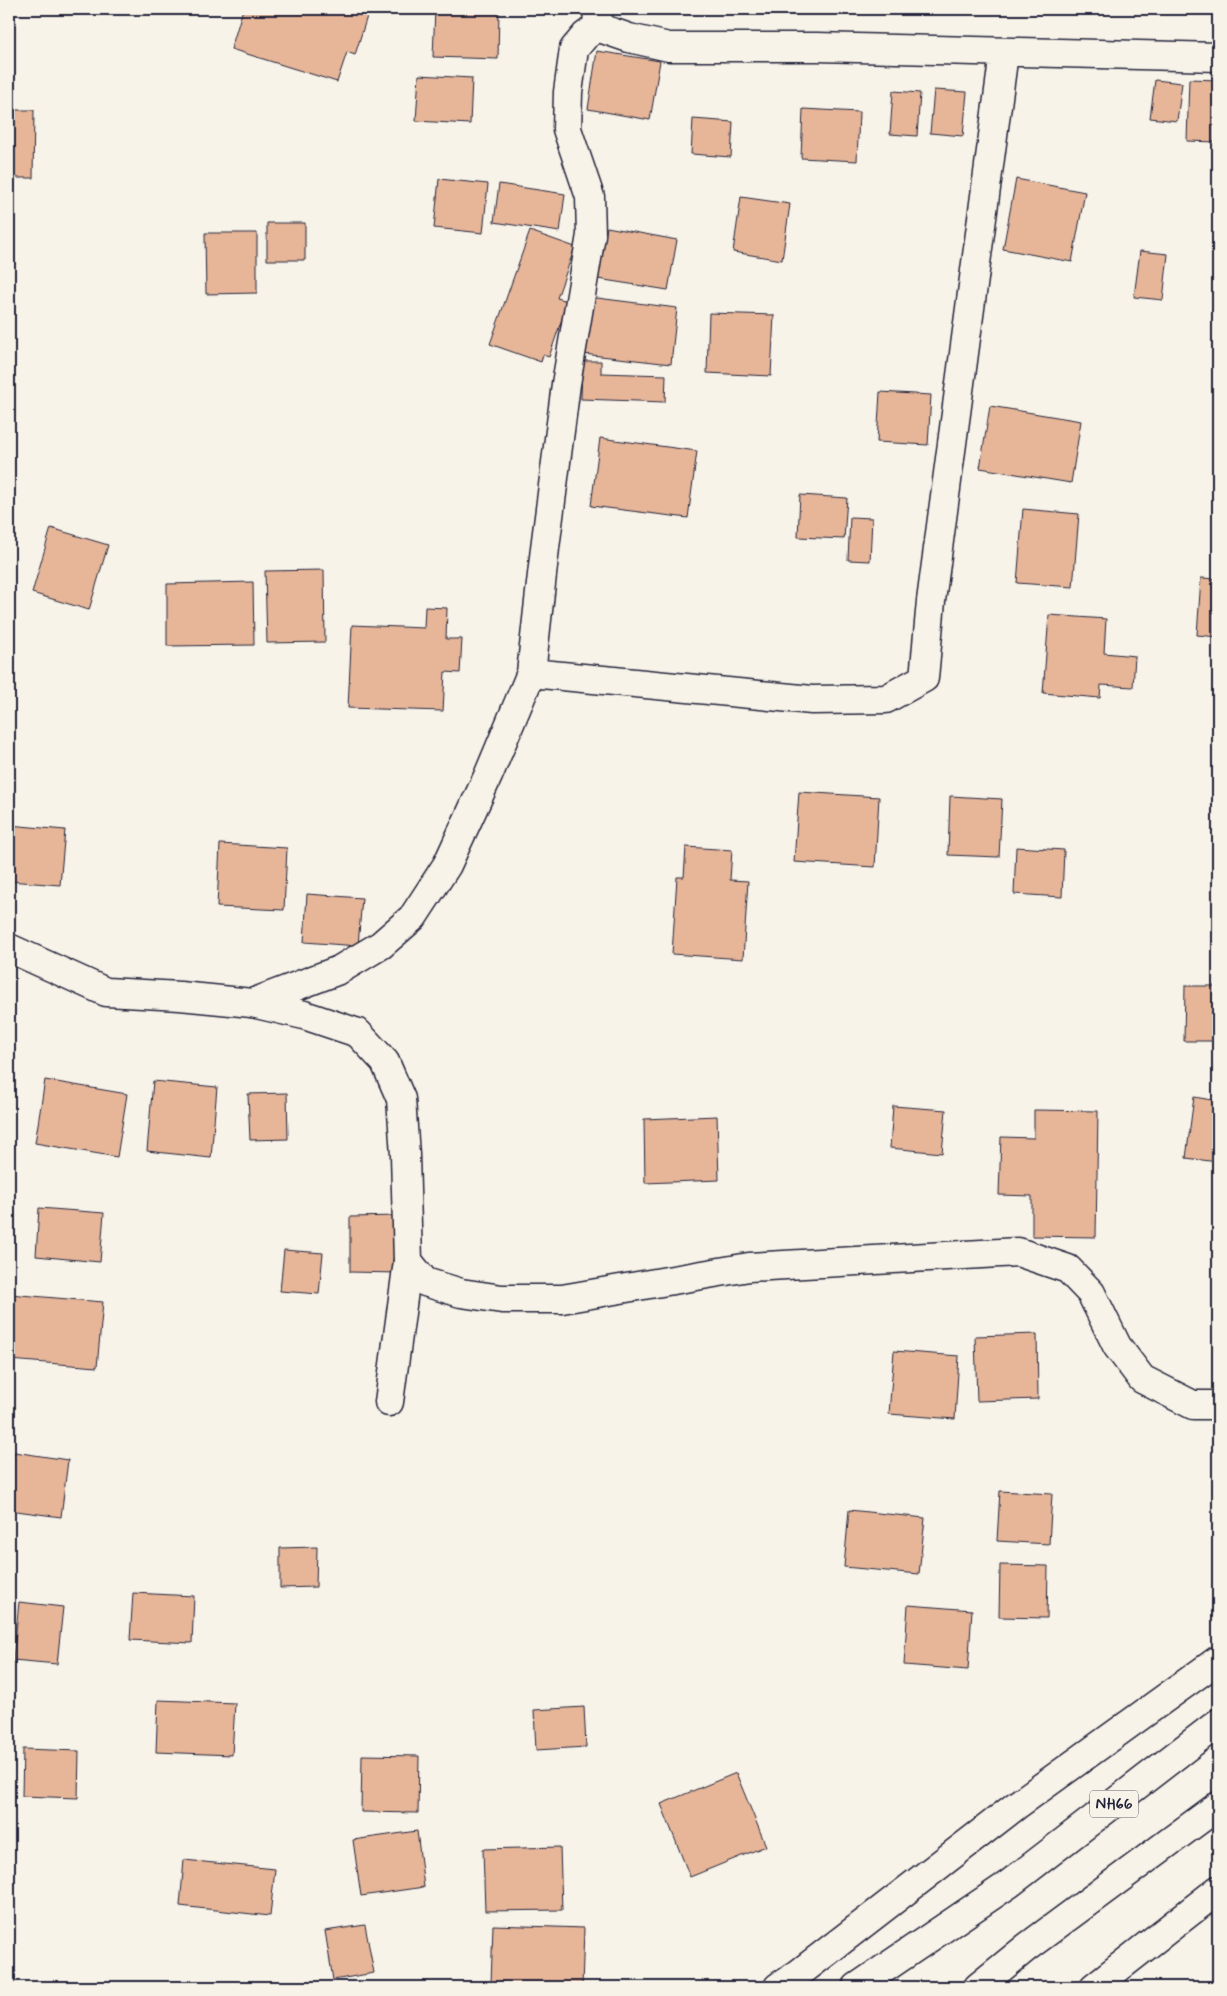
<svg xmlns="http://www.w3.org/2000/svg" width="1227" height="1996" font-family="Mynerve,sans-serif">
<rect width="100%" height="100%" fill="#f7f3e8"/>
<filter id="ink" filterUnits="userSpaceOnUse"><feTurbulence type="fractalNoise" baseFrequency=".02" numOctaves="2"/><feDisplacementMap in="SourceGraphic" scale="10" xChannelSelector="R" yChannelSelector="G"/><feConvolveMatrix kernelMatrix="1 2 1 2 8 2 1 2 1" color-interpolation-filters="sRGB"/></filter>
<g filter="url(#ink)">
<path fill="#e7b698" stroke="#22223b" d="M243 9H361L360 11 368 13 355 55 347 52 337 82 231 49Z
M435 9H499L498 59 433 57Z
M597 51 660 61 650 120 588 109Z
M419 75 472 78 470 124 416 121Z
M1189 79 1218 80V142L1187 141Z
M1155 80 1182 83 1177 121 1150 118Z
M934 90 967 92 963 136 930 133Z
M893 91 920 93 917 136 890 134Z
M803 109 859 112 857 161 801 158Z
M9 110H34L33 178H9Z
M693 119 733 122 731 157 691 154Z
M439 179 488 184 483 233 434 228Z
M1016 179 1085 192 1072 262 1003 249Z
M499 184 565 194 560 232 494 222Z
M741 197 790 204 782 260 733 252Z
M267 223H305V260H267Z
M607 227 677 240 668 290 598 279Z
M530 231 575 247 557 298 568 301 549 357 543 355 541 362 490 344Z
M205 233H257V293L206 294Z
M1140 251 1168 254 1163 300 1134 297Z
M589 297 677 308 671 364 583 354Z
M709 313 774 315 771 376 707 373Z
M582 361H601V373L666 375 665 402 581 399Z
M880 392 931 395 928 445 877 442Z
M990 406 1081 421 1071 483 980 468Z
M600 438 697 451 688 518 591 506Z
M800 495 847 498 844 539 798 537Z
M1023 509 1079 514 1073 587 1017 583Z
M850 517 872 518 870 561 848 560Z
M51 528 108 545 89 610 32 593Z
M324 570 325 642 267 643 265 571Z
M1201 578 1218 579V637L1197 635Z
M253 582 254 645 167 646V584Z
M425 607 447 608 446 639H462L460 673 445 672 443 711 348 708 352 625 424 628Z
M1049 615 1106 619 1104 653 1135 656 1133 687 1101 685 1100 698 1043 693Z
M799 792 879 797 875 867 794 862Z
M950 796 1002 799 999 857 948 855Z
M9 825 65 830 60 885 9 881Z
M220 844 287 848 284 910 217 907Z
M686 847 732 850 730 880 748 881 743 959 672 954 677 877H684Z
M1016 847 1064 850 1062 897 1014 894Z
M307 894 362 898 358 946 304 942Z
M1185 986H1218V1041H1184Z
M45 1080 127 1094 117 1157 35 1143Z
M153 1081 217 1087 211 1158 147 1151Z
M287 1093 288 1139 250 1140 248 1094Z
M1194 1097 1218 1101V1162L1186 1158Z
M893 1106 946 1110 942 1153 890 1148Z
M1034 1110 1098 1111 1096 1237 1032 1236V1196L999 1195 1001 1137 1034 1138Z
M717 1116 719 1180 645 1183 644 1119Z
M39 1208 104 1213 100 1262 36 1256Z
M399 1216V1273L350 1272V1217Z
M284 1250 323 1253 319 1294 280 1291Z
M9 1294 103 1302 97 1367 9 1360Z
M1037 1334 1038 1399 977 1401 975 1336Z
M894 1351 959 1356 955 1419 889 1414Z
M14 1452 68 1460 61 1517 9 1510V1488Z
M1000 1491 1052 1494 1049 1544 997 1541Z
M849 1510 925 1518 919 1574 844 1567Z
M317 1547 316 1587 280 1588V1548Z
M1000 1565 1048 1566 1047 1618 999 1617Z
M133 1593 194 1596 192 1643 130 1640Z
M19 1602 63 1607 57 1664 13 1660Z
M908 1605 972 1610 968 1670 904 1665Z
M158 1700 235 1703 232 1755 156 1752Z
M584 1707 586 1747 536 1750 534 1710Z
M23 1749 79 1751 78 1798 22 1796Z
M362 1755 419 1756 418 1813 361 1812Z
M736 1773 766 1846 690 1877 661 1804Z
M417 1831 424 1887 361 1896 353 1840Z
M560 1847 562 1910 485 1911 483 1849Z
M184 1860 275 1869 270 1916 180 1906Z
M365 1925 374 1973 333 1980 325 1931Z
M493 1925 584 1928 582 1987 491 1984Z"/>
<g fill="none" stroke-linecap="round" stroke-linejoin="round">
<g stroke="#22223b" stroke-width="31">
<path id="street" d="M597 27 629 38 669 47H817L1218 57
M531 673 812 700 886 699 924 678 931 601 1004 53
M252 1003 339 970 381 945 413 917 447 865 488 776 531 673 545 548 566 384 591 235 590 197 567 129 568 92 574 49 585 36 597 27 598 9
M389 1402 408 1261"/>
</g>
<g stroke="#22223b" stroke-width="31">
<path id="secondary" d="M9 948 106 992 180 996 252 1003 304 1015 358 1033 385 1062 401 1099 405 1155 408 1261 425 1282 461 1293 502 1299H562L749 1267 1018 1252 1068 1269 1091 1293 1117 1346 1142 1379 1193 1405H1218
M778 1987 798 1974 1017 1805 1218 1660
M1094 1987 1218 1890"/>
</g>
<g stroke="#22223b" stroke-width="31">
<path id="highway" d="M857 1987 1009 1884 1218 1723
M978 1987 1027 1947 1218 1806"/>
</g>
<use href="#street" stroke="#f7f3e8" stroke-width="28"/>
<use href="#secondary" stroke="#f7f3e8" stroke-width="28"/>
<use href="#highway" stroke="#f7f3e8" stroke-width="28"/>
</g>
</g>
<g text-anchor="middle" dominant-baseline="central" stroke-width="4" stroke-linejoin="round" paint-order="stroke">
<rect fill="#f7f3e8" stroke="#62616f" stroke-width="1" x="1090" y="1790.5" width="48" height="27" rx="4"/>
<g font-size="16" font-weight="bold" fill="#22223b">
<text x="1114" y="1804">NH66</text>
</g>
</g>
<rect width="1227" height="1996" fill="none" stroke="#f7f3e8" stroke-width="30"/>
<rect x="15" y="15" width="1197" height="1966" fill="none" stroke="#22223b" stroke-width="2" filter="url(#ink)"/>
</svg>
